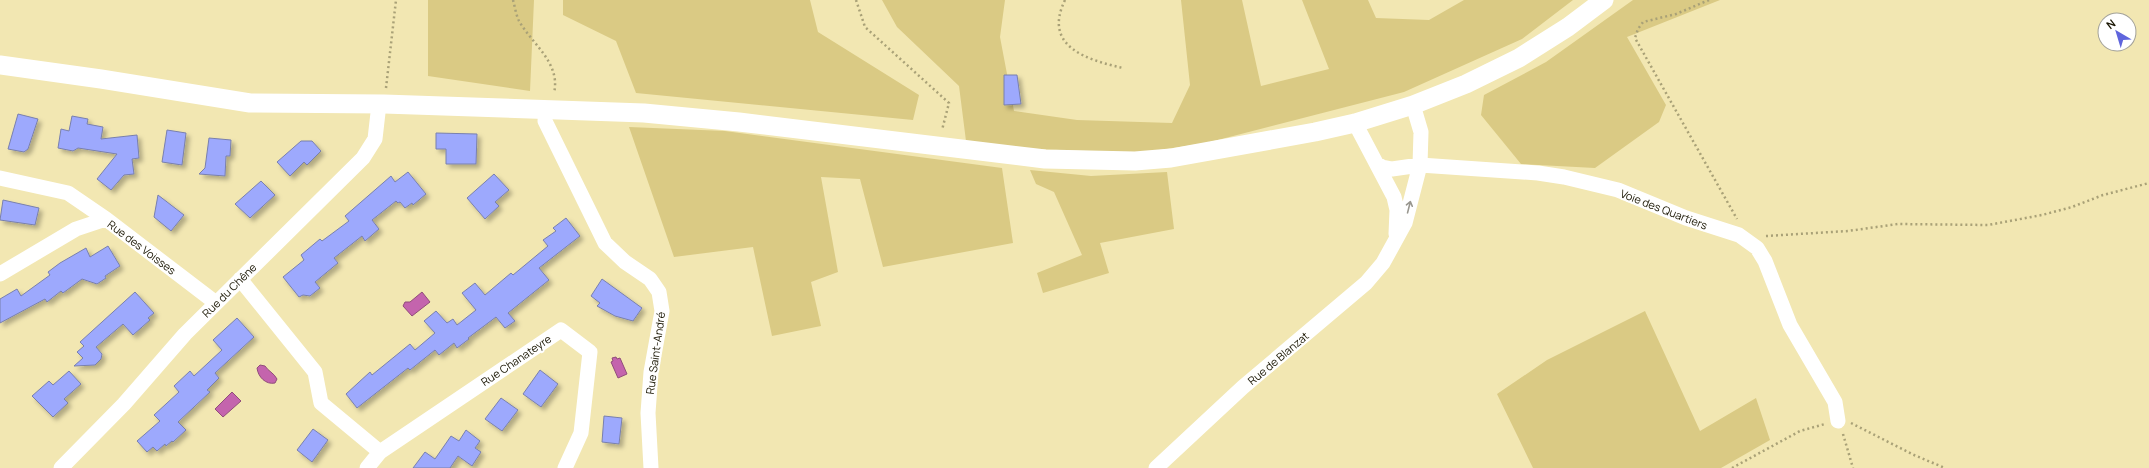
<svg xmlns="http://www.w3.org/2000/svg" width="2149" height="468" font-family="Manrope,sans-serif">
<defs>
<filter id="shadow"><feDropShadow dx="3.5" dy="3.5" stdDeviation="2" flood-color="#0004"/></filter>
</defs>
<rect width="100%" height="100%" fill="#f2e7b2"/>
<path fill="#daca84" d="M428 0H534L530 91 428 76Z
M563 0H810L818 32 919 95 913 120 636 93 616 41 563 15Z
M882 0H1005L1000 37 1014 111 1077 120 1172 123 1190 85 1181 0H1242L1261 86 1329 69 1302 0H1368L1376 18 1429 20 1464 0H1573L1522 39 1404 92 1206 143 1140 153 1034 149 966 141 959 86 897 27Z
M1633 0H1720L1627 37 1666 105 1659 122 1595 168 1521 164 1481 115 1484 95 1546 62Z
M629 127 725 131 1002 168 1013 243 883 267 860 179 821 177 838 272 811 282 821 326 772 336 753 247 674 257Z
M1030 170 1091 176 1167 172 1174 229 1100 243 1109 273 1043 293 1037 273 1082 255 1054 192 1036 184Z
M1645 311 1700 431 1756 398 1770 440 1721 468H1533L1497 394 1547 360Z"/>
<path fill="#c464ad" stroke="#914d7a" d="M422 292 430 302 412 316 403 306 405 302H410Z
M616 357 617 359 620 358 627 374 618 378 611 362 613 361 612 358Z
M260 365 265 366C268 371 274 373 277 379L275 383C266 385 258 377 257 368Z
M232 392 241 401 223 417 215 409Z"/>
<path fill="#9da9fd" stroke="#7980ad" filter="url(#shadow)" d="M1004 75H1017L1021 104 1004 105Z
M18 114 38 119 28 149 24 152 8 149Z
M72 116 88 119 87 124 103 127 101 139 137 135 139 158 132 159 134 174 124 175 111 190 97 179 117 154 78 148 73 151 58 148 61 129 69 131Z
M167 130 186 133 182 165 162 162Z
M436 133 477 134 476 164H446V149H436Z
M209 138 231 140 230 156H226L225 176 199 174 205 168Z
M301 141H312L321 151 307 165 304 162 290 176 277 162Z
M408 172 426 194 413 205 412 203 405 208 400 202 398 203 396 201 372 220 379 229 365 241 362 236 334 258 338 263 315 282 320 288 310 296 303 295 299 297 283 277 304 260 301 255 320 239 322 241 349 221 345 216 391 176 395 182Z
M494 174 509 190 495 202 499 206 485 219 467 198Z
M261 181 275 195 250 218 235 204Z
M158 195 184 215 171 231 154 217Z
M3 200 39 208 35 225 0 220Z
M566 218 580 236 539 268 549 280 508 313 515 321 505 328 496 317 468 338 469 339 457 348 454 343 439 355 435 350 410 370 408 368 357 408 346 394 370 372 372 375 410 344 415 350 435 333 424 321 436 311 447 323 453 319 457 325 476 310 462 293 475 283 485 295 511 273 513 275 548 246 543 240 556 231 553 228Z
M108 246 120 266 105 276 106 278 97 284 82 279 63 293 61 291 47 302 45 299 0 323V299L17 289 21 296 50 275 48 272 60 263 86 248 90 257Z
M602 279 642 308 633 321 615 316 597 306 600 303 591 296Z
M135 292 154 313 148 318 150 320 133 335 123 324 96 347 102 354 101 359 95 365 74 366 83 358 77 352 84 346 80 342Z
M237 318 254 337 215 373 219 378 207 390 210 392 178 422 186 430 173 442 172 441 166 446 165 444 157 451 153 447 147 452 137 441 160 421 154 415 179 392 174 386 190 371 194 376 222 350 213 340Z
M540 370 558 384 541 407 523 394Z
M69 371 81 384 64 399 68 403 53 417 32 396 49 381 53 385Z
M501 398 518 410 502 431 485 419Z
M604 416 622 418 619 444 602 442Z
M313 429 328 440 312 462 297 450Z
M466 430 480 441 475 448 481 452 472 466 458 456 450 468H413L425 452 435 459 451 436 459 441Z"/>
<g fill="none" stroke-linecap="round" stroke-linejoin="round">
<path stroke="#a9a177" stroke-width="2.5" stroke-dasharray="2 3" stroke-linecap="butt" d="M513 0C515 7 516 15 519 21 532 44 561 63 554 93
M856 0 865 27 949 103 942 130
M1065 0C1042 47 1088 60 1123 68
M1709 0 1676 14 1643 22 1638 29 1635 38 1737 219
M386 88 396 0
M1766 236 1848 231 1898 224 1988 225 2042 215 2072 207 2103 195 2149 183
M1851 423 1914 455 1945 468
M1843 434 1853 468
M1732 468 1800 431 1825 424"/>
<path stroke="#fff" stroke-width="15" d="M546 109 545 121 605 243 625 262 650 279 659 292 662 311 651 372 648 413 651 468
M1355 123 1394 197 1397 210 1396 234
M1377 164 1382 167 1392 169 1420 165 1538 173 1564 177 1618 190 1686 218 1739 235 1757 248 1765 261 1790 325 1835 402 1838 421
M0 178 68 193 106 219
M0 274 76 229 106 219 216 303
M240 279 315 372 321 403 380 452 561 330 590 352 581 433 565 468
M61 468 124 404 185 334 363 158 375 139 379 104
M367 468 380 452
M1156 468 1243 387 1366 283 1383 263 1405 223 1420 165 1421 132 1413 105"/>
<path stroke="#fff" stroke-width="19" d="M0 65 101 79 250 103 384 104 644 113 739 122 1045 159 1135 161 1171 158 1315 132 1355 123 1413 105 1466 84 1519 58 1568 27 1604 0"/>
</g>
<defs><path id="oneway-shaft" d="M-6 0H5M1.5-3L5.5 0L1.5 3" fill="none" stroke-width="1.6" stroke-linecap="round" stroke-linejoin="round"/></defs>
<use stroke="#98968e" href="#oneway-shaft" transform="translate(1409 207) rotate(-76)"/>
<g text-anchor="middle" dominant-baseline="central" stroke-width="4" stroke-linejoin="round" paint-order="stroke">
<g font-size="11" fill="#1a1603" stroke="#fff">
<text transform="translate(1664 209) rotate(21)">Voie des Quartiers</text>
<text transform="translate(142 247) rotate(37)">Rue des Voisses</text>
<text transform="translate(229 290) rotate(-45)">Rue du Chêne</text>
<text transform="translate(655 353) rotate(-82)">Rue Saint-André</text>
<text transform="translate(1278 358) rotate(-40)">Rue de Blanzat</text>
<text transform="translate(516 360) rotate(-34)">Rue Chanateyre</text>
</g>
</g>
<g transform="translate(2117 32) rotate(322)"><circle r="19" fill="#ffffff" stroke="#a3a29a"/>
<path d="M0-3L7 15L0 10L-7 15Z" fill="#5f65dd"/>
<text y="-6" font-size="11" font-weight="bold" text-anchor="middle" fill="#1a1603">N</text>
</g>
</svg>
